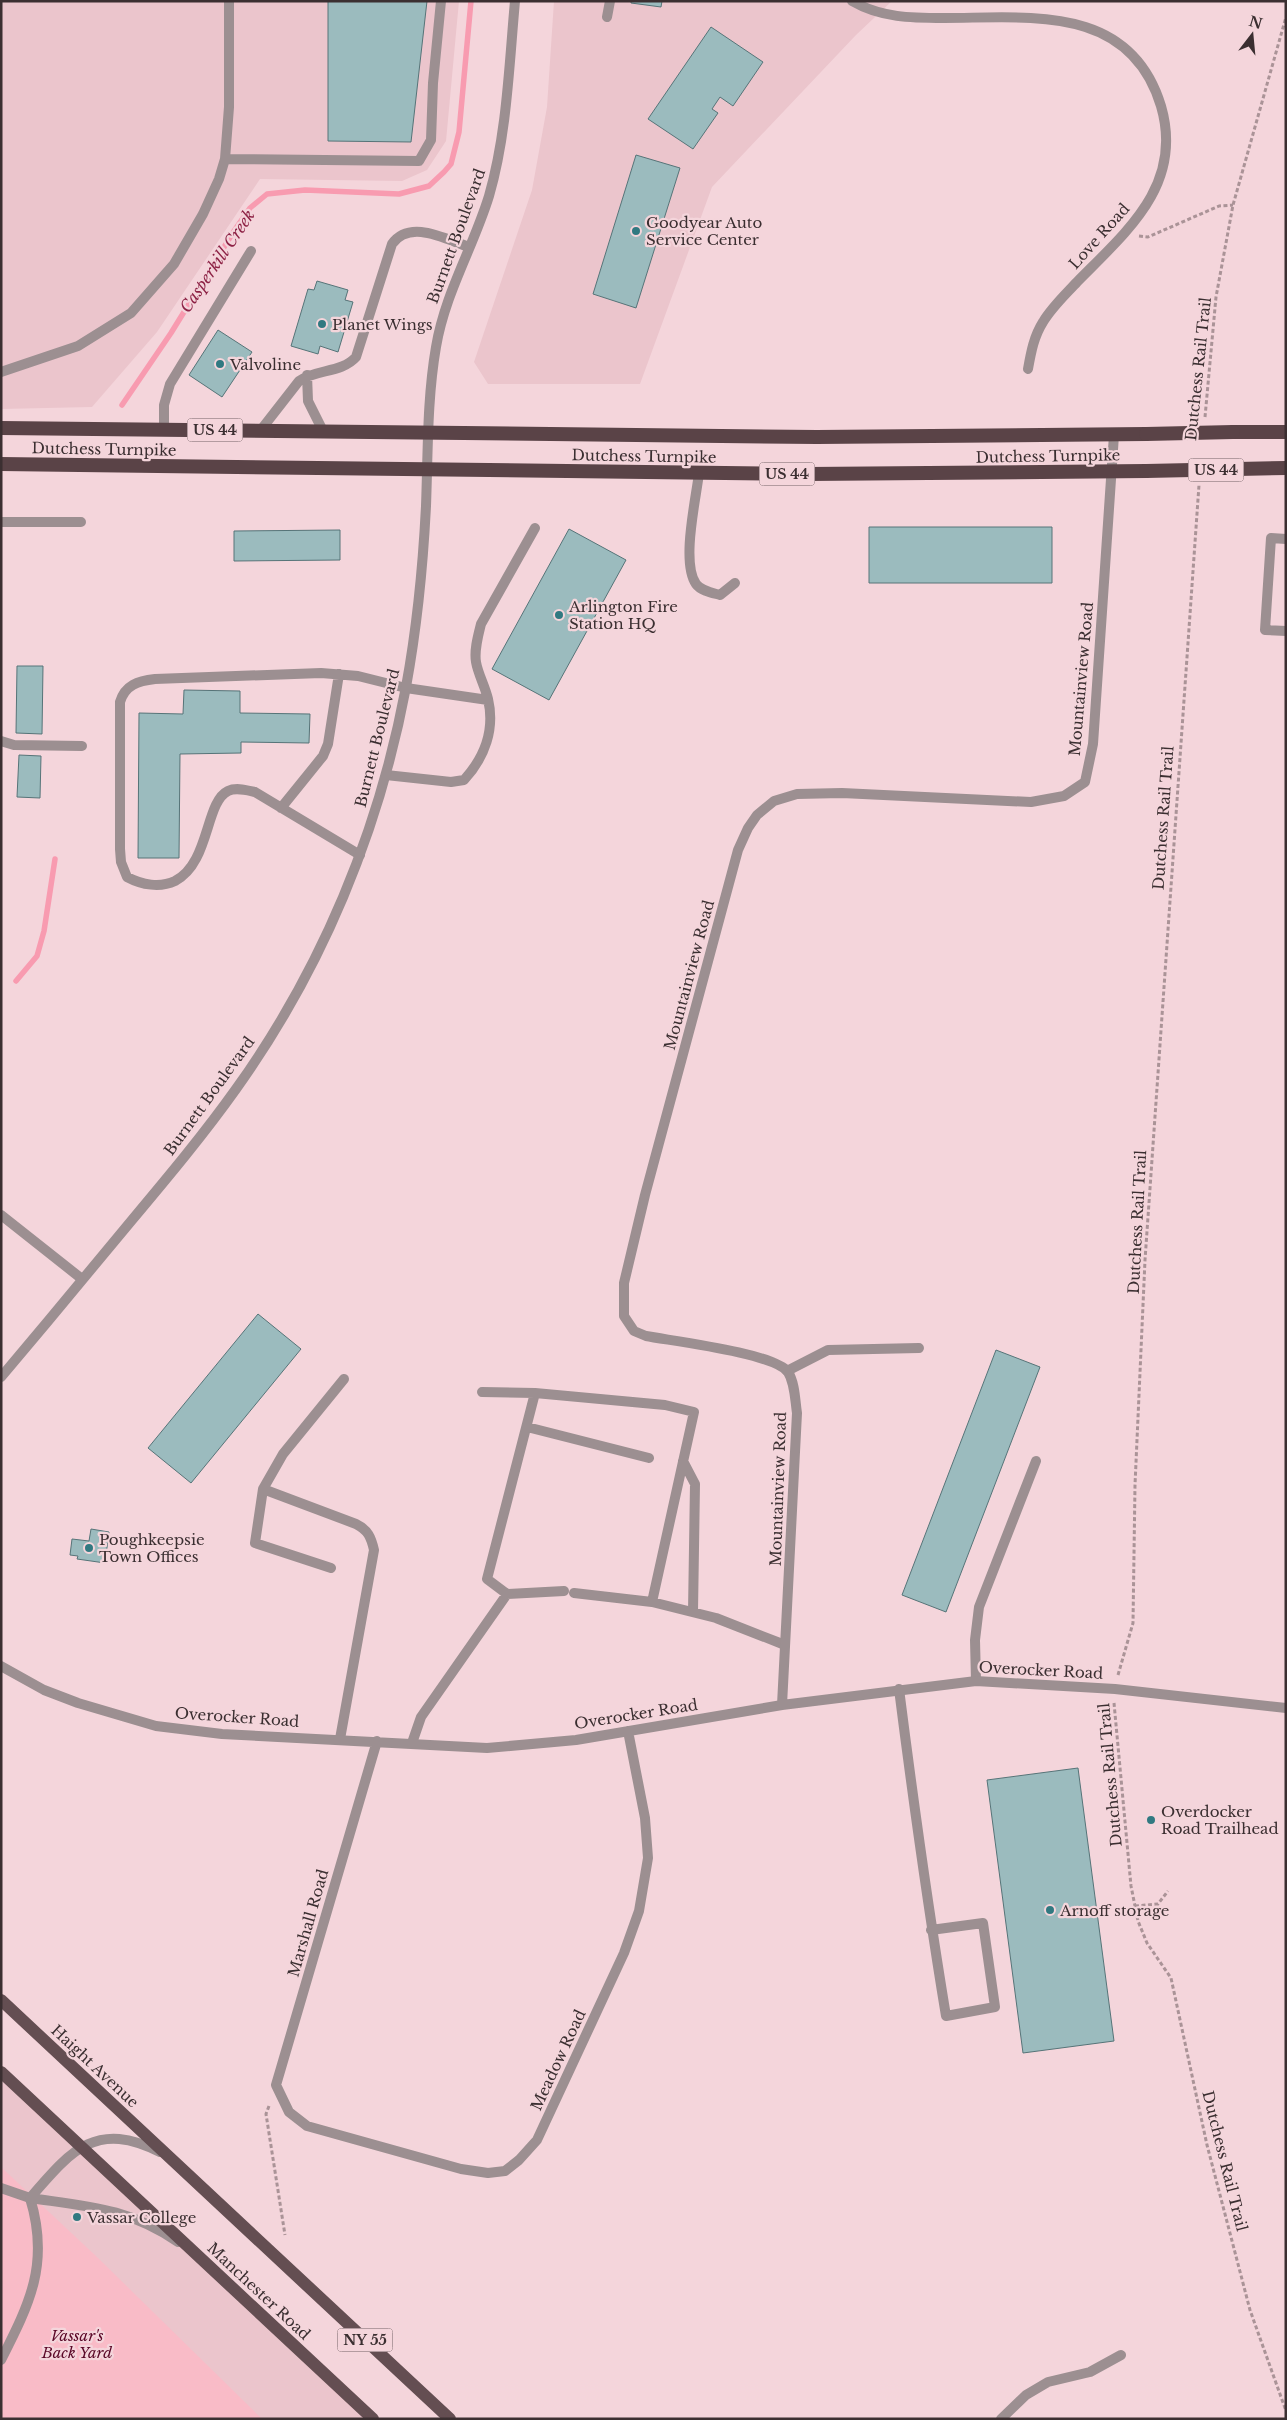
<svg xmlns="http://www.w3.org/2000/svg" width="1287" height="2420" font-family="'Libre Baskerville',serif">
<rect width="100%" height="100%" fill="#f4d5db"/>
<path fill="#ebc5cc" d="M1 1H459L446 141 427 170 402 181 260 179 157 332 92 407 1 409Z
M554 1H892L856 35 712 187 640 384H488L474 362 532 190 547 107Z
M1 2077 369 2419H1Z"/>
<path fill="#f9bbc7" d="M1 2167 97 2257 262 2419H1Z"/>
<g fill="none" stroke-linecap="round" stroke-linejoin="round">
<path stroke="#f89bb0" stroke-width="5.5" d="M122 405 171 333 234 231 250 208 267 194 305 190 399 194 429 186 444 172 451 164 459 132 471 1
M16 981 37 956 44 931 55 859"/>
</g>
<path fill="#9bbbbe" stroke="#567478" d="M328 1H427L411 142 328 141Z
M631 1H662L661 7 631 3Z
M711 27 763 62 733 106 720 97 712 109 718 113 693 149 648 119Z
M636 155 680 168 636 308 593 294Z
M317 281 348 290 345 300 353 302 338 352 320 346 318 354 291 346 308 289 314 290Z
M218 330 252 352 222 397 189 375Z
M869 527H1052V583H869Z
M569 529 626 560 549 700 492 669Z
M340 530V560L234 561V531Z
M17 666H43L42 734 16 733Z
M184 690 240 691V713L310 714 309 743 241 742V753L180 754 179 858H138L139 713 183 714Z
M19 755 41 756 40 798 17 797Z
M258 1314 301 1349 191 1483 148 1448Z
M996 1350 1040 1367 946 1612 902 1595Z
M91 1529 109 1532 105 1563 77 1559 78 1556 70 1555 72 1539 89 1541Z
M1078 1768 1114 2041 1023 2053 987 1780Z"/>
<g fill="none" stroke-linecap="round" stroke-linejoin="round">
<path stroke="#aa9397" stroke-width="3" stroke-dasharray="4 2.5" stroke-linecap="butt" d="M1139 236 1148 237 1219 206 1233 205
M1205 417 1216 297 1233 205 1286 17
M1118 1675 1133 1623 1135 1485 1145 1260 1199 485
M1114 1703 1131 1886 1138 1921 1147 1943 1171 1978 1207 2145 1250 2310 1286 2411
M1135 1906 1158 1904 1168 1891
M269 2106 266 2114 285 2235"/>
<path stroke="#9c8f91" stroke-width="10" d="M607 17 610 1
M225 159 419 161 431 140 433 83 441 1
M1 372 78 346 131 313 174 264 203 214 219 179 225 159 229 107V1
M307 375 308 401 323 431
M164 429V405L170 384 251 251
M260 431 299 381C316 369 342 373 356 357L392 244C410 219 445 239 469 247
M699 473C696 499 681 563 696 584 701 591 713 593 720 595L735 583
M1 522H81
M1286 539 1271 538 1265 630 1286 631
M1 741 14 745 82 746
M386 775 451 782 464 780C485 757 495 729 488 699 485 686 478 674 476 662 474 650 478 636 481 624L535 528
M281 808 323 756 328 744 339 674
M360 855 255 792C246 790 236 787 228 791 205 802 210 863 175 881 160 888 142 885 127 877L121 862 120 849V702C125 685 138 681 155 679L321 673 358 676 406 688 488 700
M1 1215 82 1279
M787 1371 828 1350 919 1348
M482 1392 535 1393
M527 1427 649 1458
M683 1461 695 1484 693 1612
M263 1489 255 1543 331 1568
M574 1593 652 1602
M507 1594 564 1591
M976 1681 975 1640 979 1607 1036 1461
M899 1689C913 1799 928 1907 946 2016L995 2007 983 1923 931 1930
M340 1739 374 1550C371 1537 368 1530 356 1524L263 1489 283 1454 344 1379
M412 1743 421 1717 507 1594 487 1579 535 1393 665 1405 694 1412 652 1602 716 1618 785 1645
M1 2360C30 2303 50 2263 30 2198
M1001 2419 1026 2395 1048 2382 1090 2372 1121 2355"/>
<path stroke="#9c8f91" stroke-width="10" d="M852 1C881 18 912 18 944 18 1028 18 1130 3 1161 106 1184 185 1127 231 1077 282 1065 295 1052 307 1043 322 1034 336 1031 352 1028 369
M1 1666 44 1690 78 1703 156 1726 222 1734 487 1748 576 1740 782 1705 976 1681 1115 1689 1286 1708
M782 1705 797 1413C795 1400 795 1383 788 1372 774 1353 672 1341 646 1336L634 1331 624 1316V1283L645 1195 738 850 748 828 757 815 774 801 797 794 842 793 1031 802 1064 796 1085 782 1093 744 1114 435
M377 1741 276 2085 289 2112 307 2126 461 2169 488 2173 505 2171 519 2160 537 2140 624 1953 639 1911 648 1858 645 1818 628 1731
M1 2188 30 2198"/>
<path stroke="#9c8f91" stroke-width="10" d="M1 1377C45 1325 89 1272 132 1220 168 1177 204 1134 236 1089 322 969 379 831 406 687 417 627 423 566 426 506 428 453 427 399 436 347 445 293 473 248 489 196 507 134 509 66 515 1
M30 2198C85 2206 130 2208 178 2242
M30 2198C70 2152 95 2119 160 2152"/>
<path stroke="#644e52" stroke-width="12" d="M1 2000 450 2419
M1 2072 373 2419"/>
<path stroke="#5a4347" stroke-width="14" d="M1 428 817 437 1146 434
M1233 432H1286
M1 464 809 474 1146 471"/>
<path stroke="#5a4347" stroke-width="14" d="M1146 434 1233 432
M1146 471 1286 468"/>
</g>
<g fill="#317981" stroke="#f4d5db" stroke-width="2">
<circle cx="636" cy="231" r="5"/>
<circle cx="322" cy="324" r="5"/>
<circle cx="220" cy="364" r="5"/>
<circle cx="559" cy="615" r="5"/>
<circle cx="89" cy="1548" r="5"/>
<circle cx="1151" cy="1820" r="5"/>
<circle cx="1050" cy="1910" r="5"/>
<circle cx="77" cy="2217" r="5"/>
</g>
<g text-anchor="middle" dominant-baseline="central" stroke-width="4.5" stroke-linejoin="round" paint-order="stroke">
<g fill="#f4d5db" stroke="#726164" stroke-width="1">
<rect x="187.5" y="418.5" width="55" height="23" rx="4"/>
<rect x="1188.5" y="458.5" width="55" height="23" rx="4"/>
<rect x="759.5" y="462.5" width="55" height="23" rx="4"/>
<rect x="337.5" y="2328.5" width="55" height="23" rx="4"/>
</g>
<g font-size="14" font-weight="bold" fill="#3b2f31">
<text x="215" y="430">US 44</text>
<text x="1216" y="470">US 44</text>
<text x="787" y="474">US 44</text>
<text x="365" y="2340">NY 55</text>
</g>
<g font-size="15" fill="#3b2f31" stroke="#f4d5db" text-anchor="start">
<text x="646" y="222">Goodyear Auto<tspan x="646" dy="17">Service Center</tspan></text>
<text x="332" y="324">Planet Wings</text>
<text x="230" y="364">Valvoline</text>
<text x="569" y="606">Arlington Fire<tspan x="569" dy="17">Station HQ</tspan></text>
<text x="99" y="1539">Poughkeepsie<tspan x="99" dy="17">Town Offices</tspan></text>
<text x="1161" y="1811">Overdocker<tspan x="1161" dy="17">Road Trailhead</tspan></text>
<text x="1060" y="1910">Arnoff storage</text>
<text x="87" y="2217">Vassar College</text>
</g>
<g font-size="15" fill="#3b2f31" stroke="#f4d5db">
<text transform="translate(456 236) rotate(-70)">Burnett Boulevard</text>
<text transform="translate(1099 236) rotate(-48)">Love Road</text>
<text transform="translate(1198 369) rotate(-84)">Dutchess Rail Trail</text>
<text transform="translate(104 449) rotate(1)">Dutchess Turnpike</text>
<text transform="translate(644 456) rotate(1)">Dutchess Turnpike</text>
<text transform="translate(1048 456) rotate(-1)">Dutchess Turnpike</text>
<text transform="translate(1081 679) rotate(-85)">Mountainview Road</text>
<text transform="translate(377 738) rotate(-76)">Burnett Boulevard</text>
<text transform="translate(1163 818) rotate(-86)">Dutchess Rail Trail</text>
<text transform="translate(689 975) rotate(-75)">Mountainview Road</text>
<text transform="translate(209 1096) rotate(-54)">Burnett Boulevard</text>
<text transform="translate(1137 1222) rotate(-87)">Dutchess Rail Trail</text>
<text transform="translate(778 1489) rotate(-88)">Mountainview Road</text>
<text transform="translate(1041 1670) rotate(3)">Overocker Road</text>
<text transform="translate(636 1714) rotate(-9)">Overocker Road</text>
<text transform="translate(237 1717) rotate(4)">Overocker Road</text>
<text transform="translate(1110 1775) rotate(-95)">Dutchess Rail Trail</text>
<text transform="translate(308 1923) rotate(-74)">Marshall Road</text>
<text transform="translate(558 2060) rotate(-65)">Meadow Road</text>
<text transform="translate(95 2066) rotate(43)">Haight Avenue</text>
<text transform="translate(1225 2161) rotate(76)">Dutchess Rail Trail</text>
<text transform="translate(259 2291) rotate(43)">Manchester Road</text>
</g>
<g font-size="15" font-style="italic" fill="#5a0727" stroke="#f4d5db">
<text x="77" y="2335">Vassar's<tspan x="77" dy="17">Back Yard</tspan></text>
</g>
<g font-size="16" font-style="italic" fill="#8d2245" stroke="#f4d5db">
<text transform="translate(217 261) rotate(-56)">Casperkill Creek</text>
</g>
</g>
<rect width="1287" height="2420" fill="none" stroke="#3b2f31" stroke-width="5"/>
<g transform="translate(1252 35) rotate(16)" stroke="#f4d5db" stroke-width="4" paint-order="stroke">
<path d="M0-4L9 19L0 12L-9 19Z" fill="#3b2f31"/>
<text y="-8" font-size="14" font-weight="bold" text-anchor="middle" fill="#3b2f31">N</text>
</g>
</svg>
